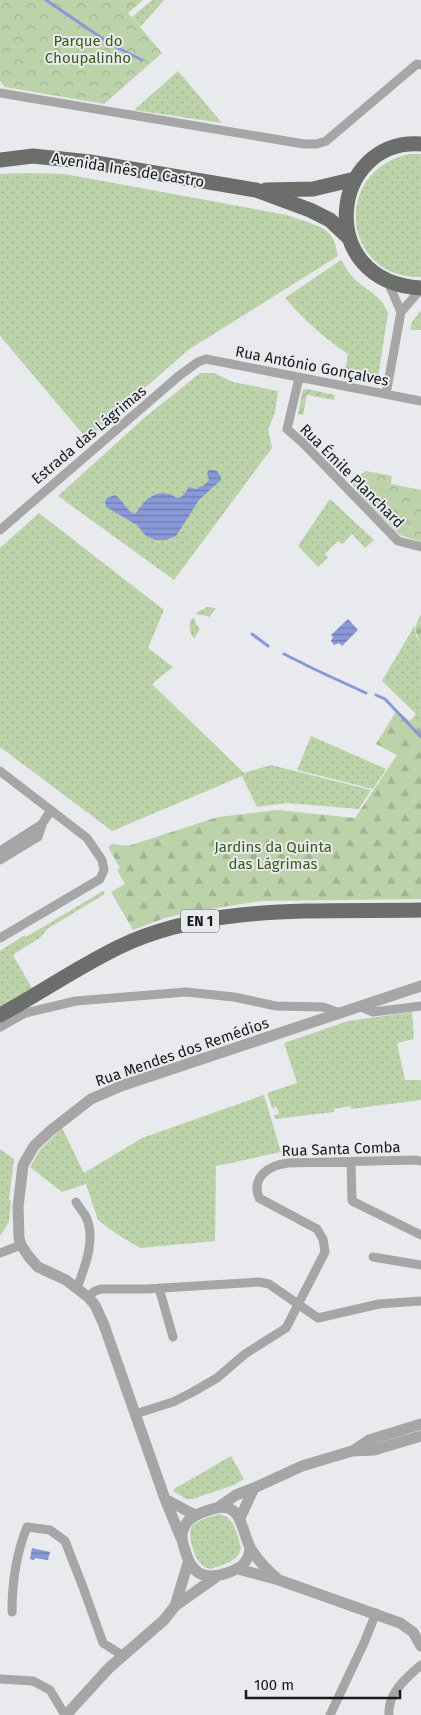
<svg xmlns="http://www.w3.org/2000/svg" width="421" height="1715" font-family="'Fira Sans',sans-serif">
<defs>
<pattern id="grass-dots" width="8" height="8" patternUnits="userSpaceOnUse" patternTransform="scale(1.25)"><rect width="8" height="8" fill="#bcd3aa"/><path d="M2 2h.1M6 6h.1" fill="none" stroke="#a1b592" stroke-width="1.8" stroke-linecap="round"/></pattern>
<pattern id="forest-firs" width="22" height="20" patternUnits="userSpaceOnUse" patternTransform="scale(1.25)"><rect width="22" height="20" fill="#bcd3aa"/><path d="M5 1l3.5 6h-7zM16 11l3.5 6h-7z" fill="#a1b592"/></pattern>
<pattern id="park-crowns" width="20" height="18" patternUnits="userSpaceOnUse" patternTransform="scale(1.25)"><rect width="20" height="18" fill="#bcd3aa"/><path d="M2 6a3 3 0 1 1 6 0M12 15a3 3 0 1 1 6 0" fill="none" stroke="#a1b592"/></pattern>
<pattern id="garden-furrows" width="10" height="10" patternUnits="userSpaceOnUse" patternTransform="scale(1.25)"><rect width="10" height="10" fill="#bcd3aa"/><path d="M-1 1l2-2M0 10L10 0M9 11l2-2" fill="none" stroke="#a1b592"/></pattern>
<pattern id="water-rules" width="6" height="5" patternUnits="userSpaceOnUse" patternTransform="scale(1.25)"><rect width="6" height="5" fill="#8899d9"/><path d="M0 2.5h6" fill="none" stroke="#6e7caf"/></pattern>
</defs>
<rect width="100%" height="100%" fill="#e8eaed"/>
<path fill="url(#grass-dots)" d="M152 0H164L140 27 132 17Z
M178 71 222 123 134 110Z
M409 154H421V277C343 279 330 172 409 154Z
M28 173 65 174 287 215C300 220 319 224 329 233 335 239 336 248 338 256L188 350 87 439 0 336V174Z
M341 260C346 268 351 277 358 282 372 294 381 296 388 313L378 378 373 381 362 380 363 374 356 373 354 380 348 378 345 371 348 354C324 338 304 320 285 298Z
M421 310V330H410L412 322Z
M200 373H214L233 382 278 391 275 413 268 429 272 448 174 580 58 496 143 419Z
M330 499 374 540 365 548 352 534 342 544 338 541 325 554 328 558 318 567 298 546Z
M39 513 164 610 148 648 173 667 152 684 244 773 271 765 371 790 359 809 287 803 257 807 242 776 112 831 0 747V548Z
M207 607 216 608 209 617 204 615H198L196 613Z
M192 618 195 619 196 624 200 629 194 639C189 632 188 625 192 618Z
M415 625 416 636 421 644V729L412 719 416 714 382 681Z
M311 736 386 769 373 789 297 770Z
M103 891 105 894 47 929 41 937 13 955 32 988 0 1007V951L25 935 26 937Z
M412 1012 414 1039 397 1043 405 1080H421V1100L351 1109V1106L334 1109V1112L275 1119 274 1115 279 1114 277 1107 272 1108 267 1093 297 1083 284 1043 348 1021Z
M264 1095 281 1152 216 1166 215 1241 140 1248 118 1235 98 1220 86 1184 62 1192 30 1167 40 1150 62 1128 84 1173 142 1138Z
M0 1149 14 1159 9 1200 11 1201 9 1222 0 1236Z
M231 1456 244 1479 234 1485 193 1499H186L173 1491 174 1489Z
M219 1514C235 1517 237 1534 241 1548 238 1562 224 1564 211 1569 207 1568 203 1567 200 1563 194 1556 186 1533 193 1525 199 1519 211 1517 219 1514Z"/>
<path fill="url(#forest-firs)" d="M421 614V644C414 632 414 626 421 614Z
M397 710 409 721 412 719 421 729V899L261 901 190 912 165 918 133 930 111 892 125 884 117 870 120 868 108 847 112 844 128 846 218 817 277 810 355 818 397 755 376 744Z"/>
<path fill="url(#park-crowns)" d="M0 0H143L128 13 162 53 104 104 5 87 0 81Z
M366 471 392 476 391 484 421 490V542L400 535 356 491 353 485 359 475Z"/>
<path fill="url(#garden-furrows)" d="M307 389 335 395 334 400 307 395 303 415 298 414 302 393 303 390Z"/>
<path fill="url(#water-rules)" d="M209 470C216 469 221 473 221 480L199 500 176 536 166 540H155L145 535 137 525 106 507 105 502 107 498 115 495C123 500 125 509 134 514L136 513C144 501 153 490 170 494 174 495 176 500 181 497 184 495 187 490 189 487L196 489 204 485 209 480 207 473Z
M348 619 358 630 342 646 339 643 334 645 331 641 333 637 331 635Z
M32 1548 50 1552 48 1560 35 1558 34 1560 30 1559Z"/>
<g fill="none" stroke-linecap="round" stroke-linejoin="round">
<path stroke="#8899d9" stroke-width="3" d="M46 0 112 45 142 60
M252 634 268 646
M284 654 314 669
M316 670 366 693
M376 695 385 699 421 737"/>
<path stroke="#a5a6a5" stroke-width="9" d="M0 93 304 144H317L326 141 417 64 421 65
M388 282 401 312
M299 378 287 429 303 443 398 541 421 547
M386 394 401 312 421 289
M0 530 180 375 198 362 206 359 421 401
M0 771 87 838 102 860 104 870 100 879 0 938
M0 851 42 824 51 810
M0 860 38 837 42 825
M359 1006 373 1012 421 1006
M0 1027 25 1013 76 1001 186 992 234 997 276 1006 323 1007 340 1013
M351 1162 352 1201 421 1235
M76 1202C79 1207 82 1211 85 1215 97 1237 85 1267 77 1288
M0 1253 21 1245
M373 1257 421 1265
M159 1288 173 1337
M88 1297 95 1291 101 1289H146L259 1282 269 1284 318 1318 379 1304 421 1301
M135 1414 173 1402 191 1393 217 1378 245 1354 286 1328 325 1252 323 1239 317 1229 259 1198C251 1177 269 1165 288 1163L415 1160 421 1161
M12 1612C12 1583 16 1554 27 1527L50 1530 65 1541 83 1587 103 1643 122 1655
M0 1679 33 1681 50 1690 65 1715
M330 1715 364 1643 376 1613
M389 1715C387 1694 406 1678 421 1665"/>
<path stroke="#a5a6a5" stroke-width="11" d="M354 1450 369 1440 421 1424
M165 1499 195 1515
M217 1508 236 1495 254 1488 302 1466 352 1451 374 1450 421 1436
M240 1518 254 1488
M181 1538 165 1499 104 1325 95 1305 88 1297 66 1280 38 1267 29 1257 21 1245 19 1238 18 1207 23 1165 34 1146 50 1131 91 1099 121 1086 421 986
M250 1547C249 1563 241 1568 227 1573 203 1581 191 1573 185 1550 181 1539 180 1531 188 1521 195 1514 203 1512 212 1509 243 1499 241 1532 251 1549 259 1562 268 1571 279 1580
M238 1569 279 1580 400 1623 413 1632 421 1646
M175 1606 188 1563
M66 1715 109 1668 164 1620 175 1606 216 1577"/>
<path stroke="#6c6e6b" stroke-width="15" d="M421 144C330 138 313 282 421 288
M0 160 33 156 90 162 256 190 310 210 330 220 348 237
M266 190 313 189 355 179
M0 1015C40 993 78 967 119 947 210 903 322 912 421 910"/>
</g>
<g text-anchor="middle" dominant-baseline="central" stroke-width="4" stroke-linejoin="round" paint-order="stroke">
<rect fill="#e8eaed" stroke="#565859" stroke-width="1" x="181" y="909.5" width="38" height="23" rx="4"/>
<g font-size="14" font-weight="bold" fill="#18191a">
<text x="200" y="921">EN 1</text>
</g>
<g font-size="15" fill="#3a5a17" stroke="#e8eaed">
<text x="88" y="41">Parque do<tspan x="88" dy="17">Choupalinho</tspan></text>
<text x="273" y="847">Jardins da Quinta<tspan x="273" dy="17">das Lágrimas</tspan></text>
</g>
<g font-size="15" fill="#18191a" stroke="#e8eaed">
<text transform="translate(128 170) rotate(9)">Avenida Inês de Castro</text>
<text transform="translate(312 366) rotate(11)">Rua António Gonçalves</text>
<text transform="translate(89 435) rotate(-40)">Estrada das Lágrimas</text>
<text transform="translate(352 476) rotate(45)">Rua Émile Planchard</text>
<text transform="translate(182 1052) rotate(-19)">Rua Mendes dos Remédios</text>
<text transform="translate(341 1149) rotate(-2)">Rua Santa Comba</text>
</g>
</g>
<path d="M246 1690v8h154v-8" fill="none" stroke="#18191a" stroke-width="2.5"/>
<text x="254" y="1690" font-size="15" fill="#18191a" stroke="#e8eaed" stroke-width="4" paint-order="stroke">100 m</text>
</svg>
